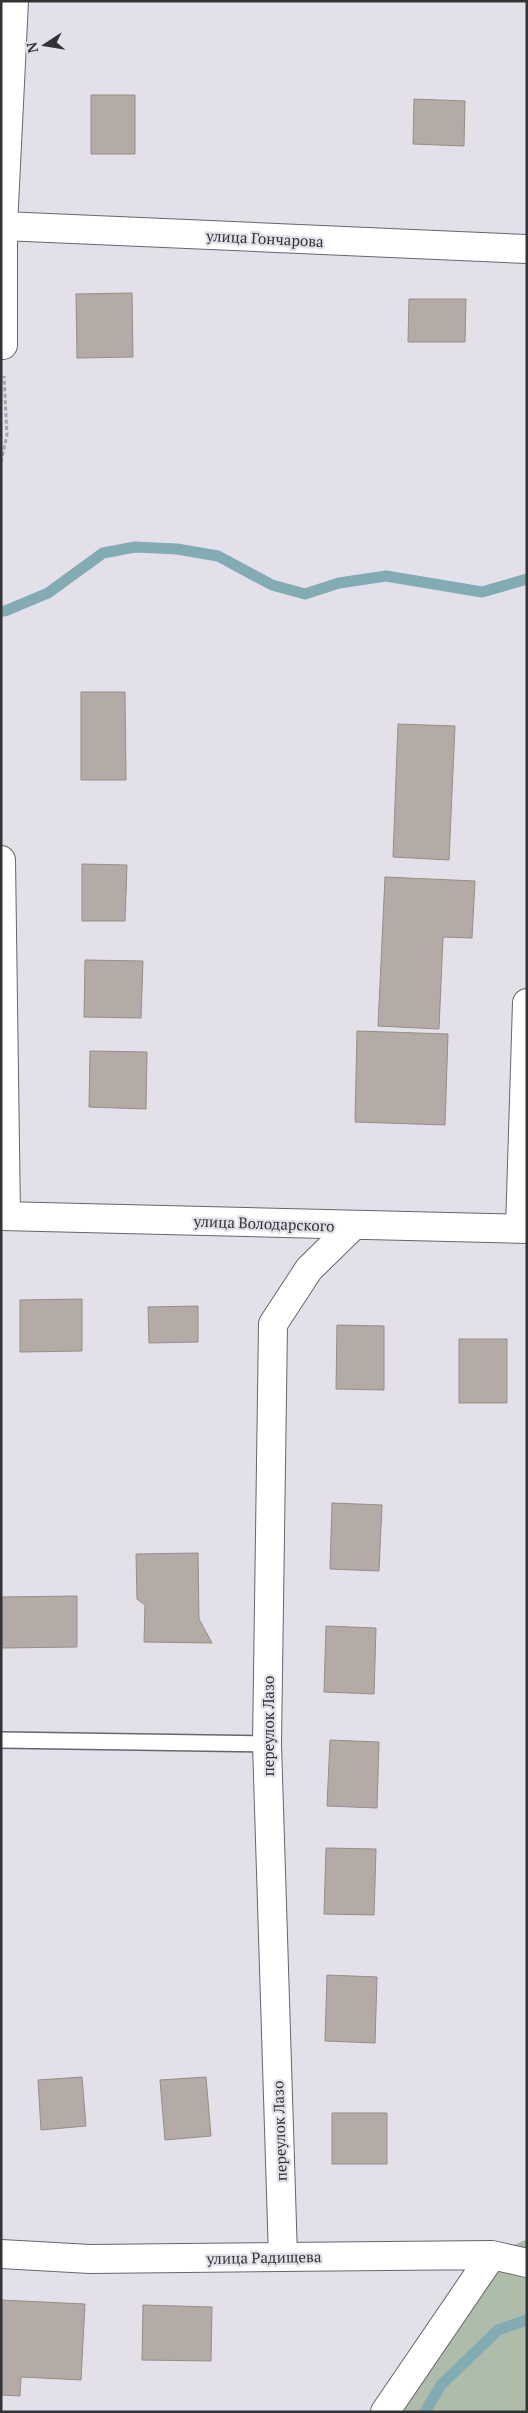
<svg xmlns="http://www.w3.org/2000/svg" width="528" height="2413" font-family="'PT Serif',serif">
<rect width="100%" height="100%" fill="#e4e0e9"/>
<path fill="#aebda9" d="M527 2239V2412H385L492 2255Z"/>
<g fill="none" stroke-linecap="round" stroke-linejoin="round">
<path stroke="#83abb4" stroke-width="11" d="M1 611H5L48 593 103 553 135 547 177 549 218 556 272 585 305 594 339 583 386 576 482 592 527 579
M425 2412 441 2385 498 2330 527 2320"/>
</g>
<path fill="#b4aba6" stroke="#958d88" d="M91 95H135V154H91Z
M414 99 465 101 464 146 413 144Z
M132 293 133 357 77 358 76 294Z
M409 299H466L465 342H408Z
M81 692H125L126 780H81Z
M398 724 455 726 449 860 393 857Z
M82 864 127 865 125 921H82Z
M385 877 475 881 472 938 443 937 439 1029 378 1026Z
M85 960 143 961 141 1018 84 1017Z
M357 1031 448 1034 445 1125 355 1122Z
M90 1051 147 1052 146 1109 89 1107Z
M82 1299V1351L20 1352V1300Z
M198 1306V1342L149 1343 148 1307Z
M337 1325 384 1326V1390L336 1389Z
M459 1339H507V1403H459Z
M332 1503 382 1505 379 1571 330 1569Z
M198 1553 199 1619 212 1643 144 1642 145 1605 137 1599 136 1554Z
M77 1596V1647L1 1648V1597Z
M326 1626 376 1628 374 1694 324 1692Z
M330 1740 379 1742 377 1808 327 1806Z
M326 1848 376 1849 374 1915 324 1914Z
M327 1975 377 1977 375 2043 325 2041Z
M82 2077 86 2126 41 2130 38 2080Z
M206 2077 211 2136 165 2140 160 2080Z
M332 2113H387V2164H332Z
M1 2300 85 2304 81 2380 21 2377 20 2396 1 2395Z
M143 2305 212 2307 211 2361 142 2360Z"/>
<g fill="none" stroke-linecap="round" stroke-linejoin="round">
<g stroke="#68656c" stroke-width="18">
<path id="lane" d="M1 1740 267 1744"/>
</g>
<g stroke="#68656c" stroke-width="30">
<path id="street" d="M3 226 527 249
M3 345V226L14 1
M1 860 6 1216
M1 1216 527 1229
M520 1229 527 1003
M1 2254 90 2259 492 2255 527 2263
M283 2257 267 1744 273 1324 309 1269 354 1225
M385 2412 492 2255"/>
</g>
<path stroke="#a8a5ac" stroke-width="3" stroke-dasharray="4 2.5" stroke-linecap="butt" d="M1 462 7 435 4 376"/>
<use href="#lane" stroke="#fff" stroke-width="15"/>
<use href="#street" stroke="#fff" stroke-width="28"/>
</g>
<g text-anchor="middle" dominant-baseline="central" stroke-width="4.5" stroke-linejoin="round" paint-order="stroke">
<g font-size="15" fill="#333235" stroke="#e4e0e9">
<text transform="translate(265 238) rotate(3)">улица Гончарова</text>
<text transform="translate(264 1223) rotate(2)">улица Володарского</text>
<text transform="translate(268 1726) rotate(-90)">переулок Лазо</text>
<text transform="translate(279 2131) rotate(-92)">переулок Лазо</text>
<text transform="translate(264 2257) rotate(-1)">улица Радищева</text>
</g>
</g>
<rect width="528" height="2413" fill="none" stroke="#333235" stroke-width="5"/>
<g transform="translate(45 45) rotate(258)" stroke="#e4e0e9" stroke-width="4" paint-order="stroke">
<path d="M0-4L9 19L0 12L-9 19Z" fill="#333235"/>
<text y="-8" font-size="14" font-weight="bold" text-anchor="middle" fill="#333235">N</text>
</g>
</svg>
